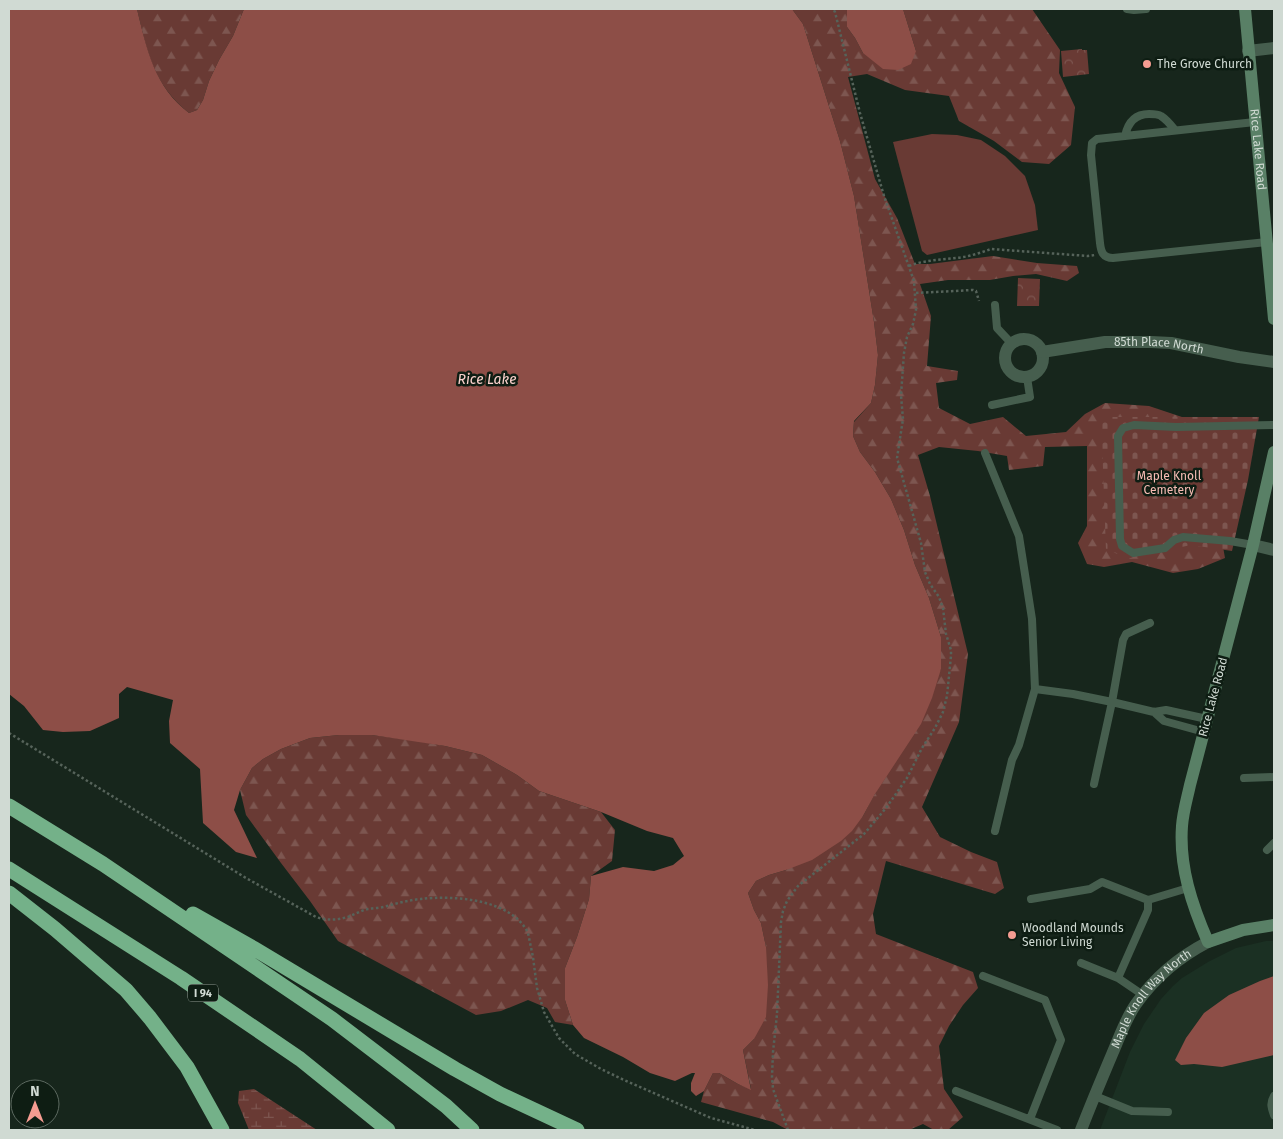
<svg xmlns="http://www.w3.org/2000/svg" width="1283" height="1139" font-family="'Fira Sans',sans-serif">
<defs>
<pattern id="forest-firs" width="22" height="20" patternUnits="userSpaceOnUse" patternTransform="scale(1.25)"><rect width="22" height="20" fill="#693a34"/><path d="M5 1l3.5 6h-7zM16 11l3.5 6h-7z" fill="#7d5650"/></pattern>
<pattern id="wetland-marsh" width="20" height="14" patternUnits="userSpaceOnUse" patternTransform="scale(1.25)"><rect width="20" height="14" fill="#693a34"/><path d="M1 5h8M5 5V1M11 12h8M15 12V8" fill="none" stroke="#7d5650"/></pattern>
<pattern id="cemetery-stones" width="16" height="16" patternUnits="userSpaceOnUse" patternTransform="scale(1.25)"><rect width="16" height="16" fill="#693a34"/><path d="M2 7V4a2 2 0 0 1 4 0v3zM10 15v-3a2 2 0 0 1 4 0v3z" fill="#7d5650"/></pattern>
<pattern id="park-crowns" width="20" height="18" patternUnits="userSpaceOnUse" patternTransform="scale(1.25)"><rect width="20" height="18" fill="#693a34"/><path d="M2 6a3 3 0 1 1 6 0M12 15a3 3 0 1 1 6 0" fill="none" stroke="#7d5650"/></pattern>
</defs>
<rect width="100%" height="100%" fill="#17261c"/>
<path fill="#1b3023" d="M1266 941H1274V1130H1100L1130 1052 1144 1024 1161 999 1173 986 1182 978 1208 962 1236 948Z"/>
<path fill="#693a34" d="M932 134 957 135 981 140 1005 156 1025 176 1035 205 1038 230 927 255 922 251 893 142Z"/>
<path fill="url(#forest-firs)" d="M137 9H244L233 36 219 60 209 81 203 100 197 110 189 113C153 84 147 51 137 9Z
M792 9H847V27L855 38 863 53 916 51 903 9H1032L1060 50 1059 73 1075 107 1071 145 1049 164 1022 162 994 141 959 121 949 96 905 90 867 74 848 77 875 179 897 218 915 264H930L993 256 1037 263 1077 266 1079 273 1067 281 1036 274 1013 276 990 280H948L920 284 931 316 927 366 958 371 957 380 936 383 939 408 970 424 1003 417 1026 436 1066 432 1085 414 1105 403 1149 406 1182 417 1162 420 1222 541 1225 558 1198 569 1173 573 1132 562 1104 567 1087 564 1078 543 1087 526V446L1045 447 1043 466 1009 470 1007 456 978 451 939 447 918 455 930 496 968 654 959 722 922 807 940 837 971 852 997 862 1004 888 995 894 886 861 873 914 876 934 973 972 978 988 963 1005 949 1026 939 1046 944 1089 963 1117 948 1130H934L923 1124 909 1130H788L773 1122 701 1102 704 1091 713 1073H719L738 1084 751 1089 743 1050 754 1039 766 947 761 923 754 910 748 893 756 881 769 875 786 870 863 816 941 669V637L929 598 915 565 904 530 891 499 875 472 860 452 853 436 854 422 871 403 875 385 878 355 874 322 854 196 840 141 803 24Z
M339 735H372L418 741 445 746 482 755 517 775 539 791 601 812 615 830 612 861 591 876 589 899 577 937 565 968V1000L573 1025 555 1022 547 1008 528 1000 501 1011 476 1015 338 941 310 901 281 863 246 815 240 790 252 768 263 759 281 749 310 738Z"/>
<path fill="url(#wetland-marsh)" d="M254 1089 317 1130H249L238 1103 239 1091Z"/>
<path fill="url(#cemetery-stones)" d="M1101 417H1259L1248 480 1232 551 1191 545 1130 558 1106 550Z"/>
<path fill="url(#park-crowns)" d="M1082 49V50H1087L1089 74 1063 77 1061 51Z
M1018 278 1040 279 1039 306H1017Z"/>
<path fill="#8d4e47" d="M9 9H137C147 50 154 86 189 113L197 110 203 100 209 81 219 60 233 36 244 9H792L803 24 840 141 854 196 874 322 878 355 875 385 871 403 854 421 853 436 860 452 875 472 891 499 904 530 915 565 929 598 941 637V669L932 698 921 724 875 794 863 816 852 831 841 841 812 860 786 870 769 875 756 881 748 893 754 910 761 923 766 947 768 985 766 1017 754 1039 743 1050 751 1090 738 1084 719 1073H713L704 1091 696 1096 691 1091V1083L695 1073H692L675 1081 650 1073 623 1057 584 1038 573 1025 565 1000V968L577 937 589 899 591 876 623 867 654 871 673 865 684 856 673 838 647 831 601 812 539 791 517 775 482 755 445 746 372 735H339L310 738 281 749 263 759 252 768 240 790 234 810 257 858 236 852 203 823 200 769 170 743 169 721 173 700 127 687 119 694V718L90 731 63 732 43 730 24 706 9 694Z
M847 9H903L916 51 911 64 898 70 883 69 863 53 855 38 847 27Z
M1274 976V1055L1222 1067 1194 1064 1181 1065 1175 1060 1186 1038 1204 1013 1229 995 1260 981Z"/>
<g fill="none" stroke-linecap="round" stroke-linejoin="round">
<path stroke="#56635a" stroke-width="2.5" stroke-dasharray="2.5 2.5" stroke-linecap="butt" d="M909 266C924 260 940 260 956 258 968 257 980 253 991 249L1088 256 1095 255
M916 293 973 290 976 291 979 301
M9 733 246 878 316 917C327 921 340 920 350 916 356 914 362 910 368 909 374 908 381 908 387 906 398 903 409 900 421 899 453 895 512 899 528 933L533 957 537 988 544 1012 559 1038 575 1054 601 1069 624 1080 711 1118 755 1130
M788 1130 773 1089 772 1077 773 1052 777 1014 781 922 783 911 787 901 798 886 864 834 886 808 907 778 922 748 935 728 943 712 947 696 951 656V650L946 634 943 608 939 597 930 584 925 572 921 543 897 458 903 419 901 395 904 353 907 337 913 324 916 310 914 281 884 196 860 113 835 12 833 9"/>
<path stroke="#465e4e" stroke-width="8" d="M1127 9 1134 10 1146 9
M1255 122 1097 139 1092 143 1091 155 1100 243C1101 252 1103 258 1113 258L1267 242
M1125 136C1128 122 1136 114 1149 114 1153 114 1158 114 1161 116 1166 119 1171 125 1175 130
M995 305 997 328 1012 344
M992 405 1030 397 1027 377
M985 453 1019 536 1032 619 1035 689
M1253 545 1230 541 1183 537 1174 540 1165 548 1133 553 1122 546 1120 539 1118 436 1123 428 1134 425 1176 427 1274 425
M1154 712 1164 721 1204 732
M1244 778 1274 777
M1094 784 1112 702 1123 640 1126 634 1150 623
M995 831 1012 760 1019 745 1035 689 1073 694 1112 702 1154 712 1166 710 1207 719
M1267 850 1274 843
M1031 899 1090 889 1102 882 1148 900 1188 888
M1081 963 1118 978
M983 976 1045 1000 1061 1040 1030 1119
M1143 995 1118 978 1148 910V900
M956 1091 1057 1130
M1095 1096 1132 1111 1168 1112
M1274 1096C1270 1103 1271 1107 1274 1115"/>
<g stroke="#465e4e" stroke-width="12">
<path d="M1248 51 1274 48"/>
<circle cx="1024" cy="358" r="19"/>
<path id="s1" d="M1042 352 1105 342H1151L1171 343 1239 357 1274 362"/>
<path d="M1253 545 1274 550"/>
<path id="s2" d="M1081 1130C1091 1104 1102 1078 1113 1052 1120 1036 1126 1018 1136 1004 1155 977 1179 957 1208 942"/>
</g>
<g stroke="#598066" stroke-width="12">
<path id="s3" d="M1245 9 1274 319"/>
<path d="M1274 452 1253 545 1190 785C1187 799 1183 812 1182 826 1179 867 1192 905 1208 942L1243 930 1274 925"/>
</g>
<path stroke="#74b189" stroke-width="15" d="M9 806 103 864 332 1019 446 1106 472 1130
M9 869 181 978 300 1059 388 1130
M9 893 55 929 126 990 150 1018 187 1067 222 1130
M193 914 253 948 455 1069 500 1094 577 1130"/>
</g>
<g fill="#f59c91" stroke="#0e1d13" stroke-width="2">
<circle cx="1147" cy="64" r="5"/>
<circle cx="1012" cy="935" r="5"/>
</g>
<g text-anchor="middle" dominant-baseline="central" stroke-width="5" stroke-linejoin="round" paint-order="stroke">
<rect fill="#0e1d13" stroke="#96a199" stroke-width="1" x="188" y="984.5" width="30" height="17" rx="4"/>
<g font-size="11" font-weight="bold" fill="#d0dad3">
<text x="203" y="993">I 94</text>
</g>
<g font-size="12" fill="#d0dad3" stroke="#0e1d13" text-anchor="start">
<text x="1157" y="64">The Grove Church</text>
<text x="1022" y="928">Woodland Mounds<tspan x="1022" dy="14">Senior Living</tspan></text>
</g>
<g font-size="12" fill="#d0dad3" stroke="#0e1d13">
<text stroke="none"><textPath href="#s3" startOffset="141">Rice Lake Road</textPath></text>
<text stroke="none"><textPath href="#s1" startOffset="118">85th Place North</textPath></text>
<text transform="translate(1213 697) rotate(-75)">Rice Lake Road</text>
<text stroke="none"><textPath href="#s2" startOffset="151">Maple Knoll Way North</textPath></text>
</g>
<g font-size="12" fill="#f7bcb4" stroke="#0e1d13">
<text x="1169" y="476">Maple Knoll<tspan x="1169" dy="14">Cemetery</tspan></text>
</g>
<g font-size="14" font-style="italic" fill="#fad1cc" stroke="#0e1d13">
<text x="487" y="379">Rice Lake</text>
</g>
</g>
<rect width="1283" height="1139" fill="none" stroke="#d0dad3" stroke-width="20"/>
<g transform="translate(35 1104)"><circle r="24" fill="#0e1d13" stroke="#5c6960"/>
<path d="M0-4L9 19L0 12L-9 19Z" fill="#f59c91"/>
<text y="-8" font-size="14" font-weight="bold" text-anchor="middle" fill="#d0dad3">N</text>
</g>
</svg>
